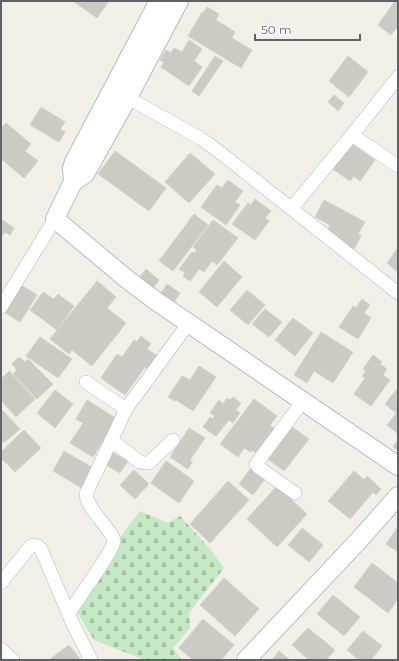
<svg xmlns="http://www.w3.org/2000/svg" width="399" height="661" font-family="Montserrat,sans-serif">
<defs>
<pattern id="cemetery-stones" width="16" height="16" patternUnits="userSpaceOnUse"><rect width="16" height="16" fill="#c5e8c5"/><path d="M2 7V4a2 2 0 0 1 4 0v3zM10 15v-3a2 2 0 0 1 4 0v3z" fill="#a3c0a4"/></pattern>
</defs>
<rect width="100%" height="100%" fill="#f1efe8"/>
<path fill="url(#cemetery-stones)" d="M140 511 168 523 180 516 209 548 224 568 189 613 190 628 173 648 182 660H145L94 640 77 612 121 536Z"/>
<path fill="#cccac5" stroke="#d6d1c6" d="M73 1H109L97 18Z
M395 1H398V26L391 35 378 25Z
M207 7 219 14 216 20 235 32 232 38 252 50 241 68 188 36 202 12 203 13Z
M189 40 202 49 194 61 202 67 189 86 161 67 164 62 160 60 166 50 171 53 174 48 182 52Z
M215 56 223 61 199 96 192 91Z
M348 56 368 72 349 97 329 81Z
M334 95 344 103 338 111 328 102Z
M41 107 65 122 60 129 65 132 59 142 30 125Z
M6 123 31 144 25 151 38 161 24 178 1 159V129Z
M349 142 375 160 360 181 354 176 350 181 331 168Z
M115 151 166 188 149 211 98 174Z
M190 153 215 174 189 203 165 182Z
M228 180 243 191 235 202 240 205 226 225 201 207 217 185 222 188Z
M255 199 271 211 265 218 269 221 255 240 232 224 248 203 251 205Z
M324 200 365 222 358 234 361 236 353 251 338 243 340 239 327 231 330 225 315 217Z
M194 214 208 225 173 271 159 261Z
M1 219 14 228 10 235 5 232 1 237Z
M213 220 238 238 217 265 212 261 204 272 199 269 190 281 183 276 185 273 179 269 192 252 195 253 197 250 193 247Z
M398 248V272L387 263Z
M224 261 242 277 217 307 199 292Z
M146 269 159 280 153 288 140 277Z
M97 281 116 297 107 308 126 323 92 366 72 350 69 354 50 339Z
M167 284 180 293 174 302 161 293Z
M21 285 37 295 20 322 4 312Z
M247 290 265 305 248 325 230 310Z
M43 292 54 299 58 294 74 306 57 330 30 310Z
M362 299 370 305 364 313 371 318 358 339 339 327 353 306 356 308Z
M265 309 282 322 269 337 252 324Z
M293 318 313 333 295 356 275 340Z
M321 332 353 352 333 383 314 371 307 383 294 375Z
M141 336 151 344 147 349 158 356 149 370 145 367 125 395 101 378 117 354 122 357 134 340 137 342Z
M40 337 72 359 58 378 26 356Z
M373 355 382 362 380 364 387 369 383 375 390 380 371 406 354 394 365 378 362 376 366 371 363 369Z
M19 357 25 362 28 359 53 384 37 399 13 374 17 370 12 364Z
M199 366 216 377 193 411 176 400 175 401 168 397 182 376 190 380Z
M9 371 35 399 16 417 1 400V379Z
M398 388V411L396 413 385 404Z
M55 390 73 404 55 428 37 413Z
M233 397 241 403 236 410 240 413 233 423 229 420 216 436 203 427 210 417 213 419 214 416 210 413 219 400 223 404 227 398 230 400Z
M254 399 277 416 270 425 275 429 257 454 252 450 251 452 244 448 238 457 220 444Z
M87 400 117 419 93 457 70 443 83 423 76 419Z
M1 409 20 429 5 442 4 441 1 444Z
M397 413 398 414V434L387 425Z
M288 424 309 439 284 471 264 456Z
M189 428 205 438 190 460 192 462 188 469 170 457Z
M24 430 41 448 15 472 1 458V452Z
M398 440V450L393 447Z
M64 451 93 468 82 488 53 471Z
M110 451 128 461 120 473 103 463Z
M166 461 194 481 179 503 151 483Z
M251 468 265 479 253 495 239 484Z
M134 470 149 484 135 499 120 485Z
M354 471 364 480 367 476 381 489 376 495 373 492 350 519 328 501Z
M228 481 249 500 210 543 190 524Z
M277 486 307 514 277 547 247 519Z
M398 527V552L386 544Z
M302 528 323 545 309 562 288 545Z
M372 563 398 583V599L388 613 354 587Z
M224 578 259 609 235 636 200 605Z
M333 595 360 617 344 636 317 614Z
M203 619 234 645 221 660H193L179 648Z
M308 628 335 650 326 660H309L292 645Z
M363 631 382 646 371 660H359L347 650Z
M69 645 81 660H49Z
M279 651 290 660H272Z"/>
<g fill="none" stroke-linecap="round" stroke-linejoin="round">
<g stroke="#b5b8bc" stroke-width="14">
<path id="street" d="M121 94 200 138 222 154 398 293
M352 135 398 166
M291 209 352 135 398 77
M1 307 55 219
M86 382 126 409
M111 440 140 462 145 463H149L173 440
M295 493 258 467 256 464 303 401
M1 583 29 548 33 545 38 546 41 549 72 622 91 660
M68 614C76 602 113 551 114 541 114 537 110 533 108 530 101 519 87 507 86 494L126 409 188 324
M1 649 13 660"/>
</g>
<g stroke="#b6babf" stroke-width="20">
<path id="secondary" d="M159 1 74 162 72 168 73 182 55 219 128 280 156 301 398 466
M73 182 85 174 128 97 179 1
M246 660 360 539 398 496"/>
</g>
<use href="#street" stroke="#fff" stroke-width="13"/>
<use href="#secondary" stroke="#fff" stroke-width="18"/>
</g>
<rect width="399" height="661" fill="none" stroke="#5f6368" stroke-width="4"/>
<path d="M255 34v6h105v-6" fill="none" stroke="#5f6368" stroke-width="2"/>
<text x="261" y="34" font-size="12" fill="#5f6368" stroke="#ffffff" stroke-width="3" paint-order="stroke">50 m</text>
</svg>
